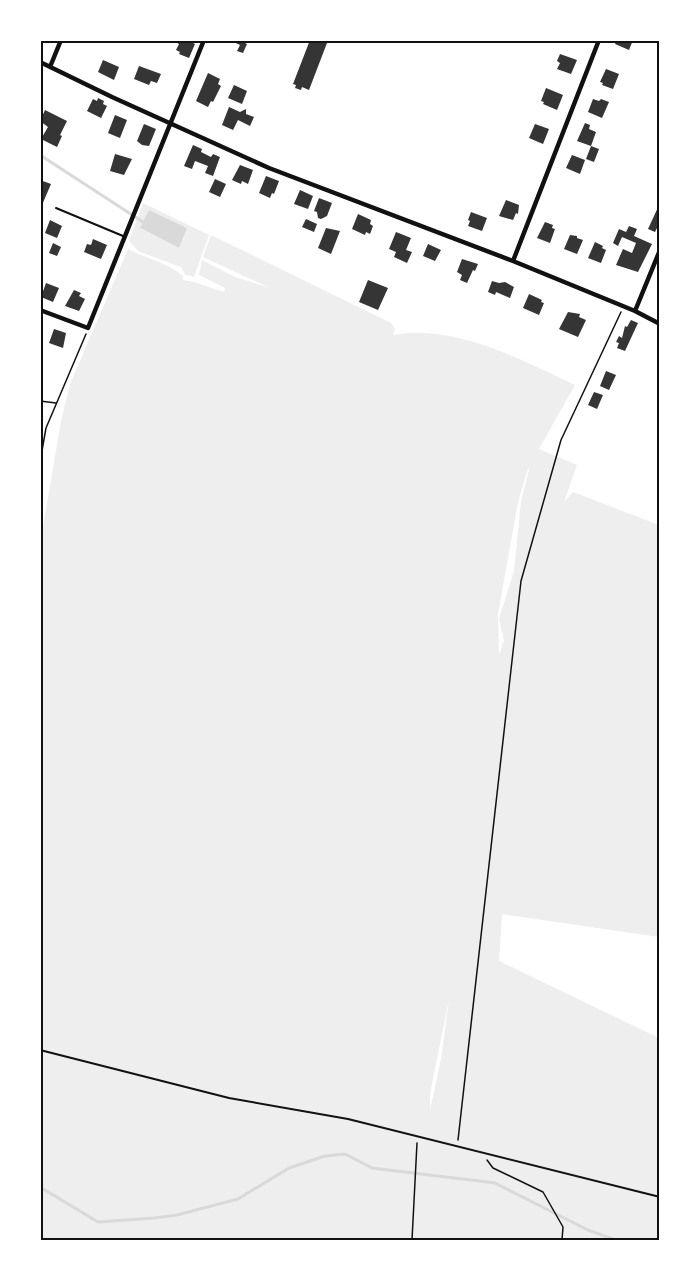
<svg xmlns="http://www.w3.org/2000/svg" width="700" height="1281" font-family="'PT Sans Narrow',sans-serif">
<rect width="100%" height="100%" fill="#fff"/>
<path fill="#eee" fill-rule="evenodd" d="M143 203 209 235 194 277 188 275 186 276 181 267 175 265 138 251 129 241ZM149 210 187 228 179 248 141 229Z
M211 235 391 323 395 329 393 335C453 323 522 360 575 385L539 449 577 465 564 502 573 492 659 525V937L502 914 499 961 659 1038V1240H41V539L61 421 70 384 128 249C146 259 167 262 183 276V280L194 282 224 292 225 288 199 275 202 260 235 277 270 288 203 257ZM530 466 521 501 514 571 499 619 504 640 499 655 498 614 518 502 527 472ZM449 999 441 1059 430 1110V1094Z"/>
<path fill="#d9d9d9" d="M149 210 187 228 179 248 140 228Z"/>
<g fill="none" stroke-linecap="round" stroke-linejoin="round">
<path stroke="#d9d9d9" stroke-width="3" d="M40 155 143 222
M40 1187 98 1222 155 1218 177 1215 238 1199 289 1168 325 1156 345 1154 372 1168 495 1183 588 1230 616 1240"/>
</g>
<path fill="#353535" d="M172 40H187L195 44 189 58 179 54 180 52 176 50 179 44Z
M229 40H239L247 44 243 53 237 51 240 45Z
M310 40H320L327 43 309 90 302 87 301 90 295 88 296 85 293 84Z
M617 40H633L629 50 615 44Z
M560 54 577 60 571 74 557 69 560 63 557 61Z
M103 60 119 67 114 80 98 72Z
M139 66 161 74 157 83 151 81 149 85 134 79Z
M606 69 619 74 613 89 602 85 603 83 600 82Z
M208 73 220 79 218 84 221 86 213 102 211 101 208 107 196 101Z
M234 85 247 91 242 104 228 98Z
M546 88 563 95 557 110 543 104 544 102 541 101Z
M98 98 104 101 103 104 107 106 101 118 87 111 93 99 97 101Z
M593 99 599 101 601 99 609 102 602 118 588 112Z
M229 107 240 112 246 109V114L254 117 250 126 238 120 233 130 222 125Z
M45 110 67 121 60 135 62 136 57 147 41 139 48 127 40 121Z
M115 115 127 120 120 138 108 133Z
M585 123 590 125 589 129 596 132 591 146 599 149 594 162 586 159 591 146 577 141Z
M144 124 156 129 149 146 142 145 137 141Z
M535 124 549 129 543 144 529 138Z
M193 145 202 149 201 152 211 157 213 154 220 157 213 176 205 173 208 166 195 161 192 169 184 166Z
M115 154 132 159 124 175 110 171Z
M572 155 585 160 580 174 566 168Z
M240 165 253 170 248 184 242 181 241 184 232 180Z
M266 176 279 181 274 194 272 193 270 198 259 193Z
M215 179 226 184 220 197 209 192Z
M40 180 51 184 42 205 40 204Z
M300 190 313 196 308 209 294 204Z
M319 198 332 203 327 216 321 219 318 218 317 212 314 211Z
M506 200 519 205 518 214 516 213 513 220 499 216Z
M660 203V222L655 232 648 229Z
M471 212 487 218 482 231 468 226 470 221 468 220Z
M358 214 371 220 370 224 373 226 370 234 366 232 365 235 352 229Z
M306 219 317 224 314 232 302 227Z
M50 220 62 226 57 238 45 233Z
M545 222 553 225 552 228 555 229 550 243 537 238Z
M629 226 637 229 634 236 652 244 638 272 616 265 623 249 632 253 636 243 622 237 618 246 613 243 619 229 626 232Z
M326 228 340 231 331 254 318 248Z
M396 232 411 238 406 250 412 252 407 263 394 257 396 252 389 249Z
M570 235 577 236V238L583 240 577 254 564 249Z
M93 239 107 245 101 259 84 252 87 244 91 245Z
M595 242 603 246 602 248 606 250 601 263 588 258Z
M53 243 61 247 57 256 49 253Z
M428 244 441 250 435 261 423 256Z
M462 259 478 264 475 271 473 270 467 283 460 280 462 275 457 272Z
M368 280 388 288 378 310 359 302Z
M492 281 499 283 505 282 514 287 510 298 496 292 495 295 488 292Z
M46 283 59 288 53 302 41 297Z
M74 290 81 293 79 296 85 299 79 311 65 306Z
M529 294 542 300 541 302 544 303 539 315 523 308Z
M568 312 580 314 579 317 586 320 578 337 559 329Z
M631 320 638 323 625 351 617 348 619 343 616 342 619 336 622 338 625 326 627 327Z
M54 329 66 333 63 348 49 343Z
M606 371 616 375 609 390 600 386Z
M594 392 603 395 597 409 588 405Z"/>
<g fill="none" stroke-linecap="round" stroke-linejoin="round">
<path stroke="#111" stroke-width="1.5" d="M40 401 56 403
M40 462 46 428 86 334
M458 1140 521 581 561 440 621 312
M487 1160 493 1168 543 1192 563 1227 562 1240
M412 1240 417 1143"/>
<path stroke="#111" stroke-width="2" d="M56 208 123 236
M40 1050 229 1098 348 1119 660 1197"/>
<path stroke="#111" stroke-width="4.5" d="M40 62 112 97 269 168 513 261 635 311 660 324
M50 67 61 40
M513 261 599 40
M40 310 88 328 204 40
M635 311 660 250"/>
</g>
<rect width="700" height="1281" fill="none" stroke="#ffffff" stroke-width="84"/>
<rect x="42" y="42" width="616" height="1197" fill="none" stroke="#111" stroke-width="2"/>
</svg>
